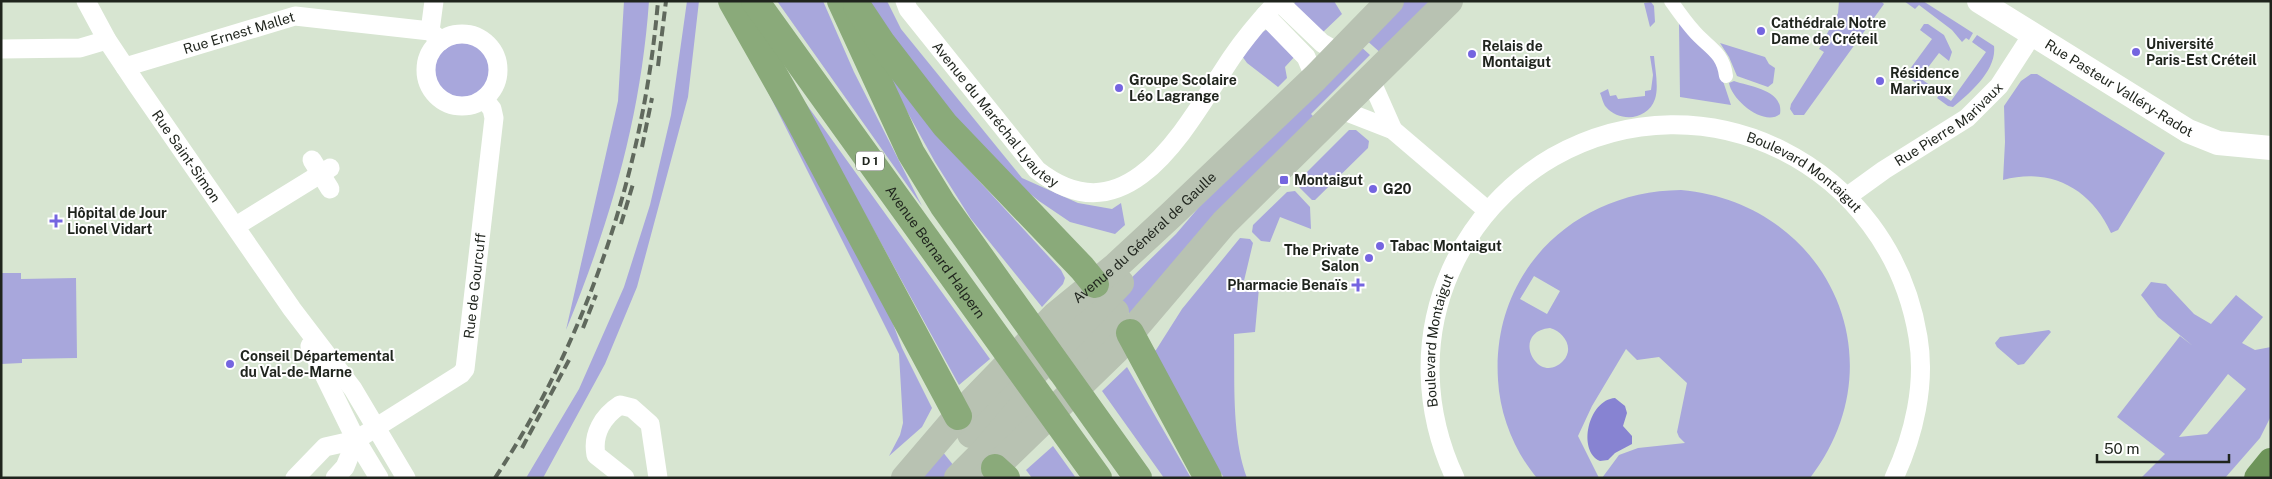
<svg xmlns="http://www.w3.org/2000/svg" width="2272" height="479" font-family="'Public Sans',sans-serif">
<rect width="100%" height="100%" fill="#d7e5d1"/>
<path fill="#a8a7dc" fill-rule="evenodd" d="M624 1H649C641 117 610 223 566 330L618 101Z
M687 1H699L688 97 637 287 605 364 543 478H526L579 389 624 287 650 205 671 115Z
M777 1H823L854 72 922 206Z
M866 1H887L901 29 1022 178 1078 203 1112 209 1121 203 1125 225 1115 234 1070 222 1039 201 1002 171 919 81Z
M1295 1H1334L1342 14 1321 34 1294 5Z
M1401 1H1437L1383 55 1364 38Z
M1839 1H1881L1884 4 1804 115H1794L1790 109 1791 104 1824 52 1819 49 1838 13Z
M1904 1H1923L1973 33 1969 40 1966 38 1962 42 1952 30 1919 5 1915 9Z
M1651 2 1654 6 1655 22 1650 27 1644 3Z
M1681 23 1716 60 1731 105 1680 97 1679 24Z
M1924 24H1928L1944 35 1952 52 1949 61 1939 53 1920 78 1931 86 1927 91 1909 78 1911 76 1907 73 1932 39 1920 30Z
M1266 30 1271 31 1297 54 1285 67 1287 78 1278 87 1247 63 1242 56 1257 35Z
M1977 35 1994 46C1997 70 1970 93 1953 107L1948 106 1937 98 1940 94 1951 101 1986 52 1972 42Z
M432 71a30 30 0 1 1 60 0a30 30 0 1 1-60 0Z
M1720 43 1765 57 1769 64 1775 68 1773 83 1768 87 1737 76 1729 57Z
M1358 44 1370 55 1311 114 1317 120 1131 316 1116 293 1176 234 1224 178Z
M1650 56H1654C1655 69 1659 87 1655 99 1648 120 1620 123 1606 107 1603 104 1602 97 1600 93L1608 89 1610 96 1616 95 1618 99 1645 96V91L1651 90 1653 75Z
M888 69 935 133 1061 270 1065 278 1063 284 1042 307 971 219 935 162 884 70Z
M757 70 889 313 902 348 932 408 922 427 889 456 900 435 903 423 899 354Z
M2031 74H2037L2165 153 2118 230 2111 233C2091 189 2051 167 2003 180L2005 142 2004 106 2021 81Z
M1734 81C1751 87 1784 90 1780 114 1765 127 1732 101 1729 83Z
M799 94 990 359 959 385Z
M1349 130H1356L1369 141 1368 148 1315 200H1312L1299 187V180Z
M1681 190C1827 203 1901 360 1810 478H1602L1619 455 1638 448 1685 443 1679 437 1677 432 1687 383 1659 357 1637 360 1626 349 1592 406 1578 436 1599 478H1537C1514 451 1500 415 1498 380 1491 271 1575 191 1681 190ZM1534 276 1560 291 1547 314 1520 299ZM1550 328C1564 332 1575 348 1563 361 1538 387 1509 332 1550 328Z
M1295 191 1310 207 1311 229 1280 217 1270 242 1261 241 1252 232 1253 225 1287 192Z
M1240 238 1250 239 1253 243 1243 285 1259 288 1255 332 1234 334C1235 378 1231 436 1247 478H1224L1174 396 1151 353 1156 350 1182 309Z
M1 273H21V279L76 278 77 358 22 359V363L1 364Z
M2151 282 2166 284 2194 314 2211 324 2236 295 2263 317 2242 343 2255 350 2271 347V416L2260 438 2225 478H2141L2165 454 2117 417 2180 336 2193 346 2158 317 2141 295ZM2228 374 2246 389 2207 434 2179 437Z
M2049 330 2051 332 2024 364 2018 365 1997 347 1995 343 2000 337Z
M1127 367 1191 478H1164L1102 391Z
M1053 446 1076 478H1032L1026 470Z
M942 451 958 471 952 478H917Z"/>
<path fill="#8783d2" d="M1615 398 1625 406 1627 413 1623 426 1632 436V444L1615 453 1608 460 1600 461C1577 451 1588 400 1615 398Z"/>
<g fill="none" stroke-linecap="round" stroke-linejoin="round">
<path stroke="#fff" stroke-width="14" d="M1671 1C1678 11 1685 21 1693 30 1707 47 1723 51 1726 76"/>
<g stroke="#fff" stroke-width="19">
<path id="s1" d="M86 1 107 40 137 85 292 309 353 389 406 478"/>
<path id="s2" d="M905 1 908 9 1037 170C1130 243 1188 122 1232 57 1245 38 1261 19 1278 1"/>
<path d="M1278 1 1322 43 1339 53"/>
<path d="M1265 15 1306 57 1315 78"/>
<path d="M430 31 434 1"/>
<circle cx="462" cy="70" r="36"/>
<path d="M1 49 80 48 107 40"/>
<path id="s3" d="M125 67 295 16 430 31 441 41"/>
<path d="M1370 78 1393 130"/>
<path d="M1339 109 1393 130 1488 211"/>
<path d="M312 160 330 189"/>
<path id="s4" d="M1848 196 1884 170 1967 118 1999 86 2032 35"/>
<path d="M236 226 330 168"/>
<path d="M310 346 356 440 379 478"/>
<path id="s5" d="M295 478 325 447 356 440 461 374 465 369 494 118 492 109 484 99"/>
<path d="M335 478 345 467 356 440"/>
<path d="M625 478 596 455C592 434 603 416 620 405L632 408 650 424 658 478"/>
<path id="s6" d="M1455 478C1424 412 1421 337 1451 270 1472 223 1508 183 1553 157 1706 71 1890 166 1918 337 1926 384 1914 435 1894 478"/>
</g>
<path stroke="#fff" stroke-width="24" id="s7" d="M1979 1 2188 131 2218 143 2271 148"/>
<g stroke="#b8c2b2" stroke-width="28">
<path d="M1060 370 1096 336 1115 312"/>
<path d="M971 434 1040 367 1120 283"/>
<path id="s8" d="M905 478 958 416 1056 315 1116 266 1171 215 1315 78 1390 1"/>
<path d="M958 478 984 452 1025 403"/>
<path d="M984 478 1116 350 1224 223 1449 1"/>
</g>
<g stroke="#8aaa7a" stroke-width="28">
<path d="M732 1 796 114 958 416"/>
<path id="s9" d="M755 1 1098 478"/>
<path d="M841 1 911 153 943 205 1138 478"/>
<path d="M857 6 881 42 945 125 1082 268 1095 284"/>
<path d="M1130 333 1208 478"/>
<path d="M995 468 1006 478"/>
</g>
<path stroke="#6d9459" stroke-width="28" d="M2258 478 2271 462"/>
<path stroke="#60695d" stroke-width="4" stroke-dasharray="10 5" stroke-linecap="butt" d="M658 66 666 1
M642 147 652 98
M621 224 633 184
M583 328 596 295
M522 448 569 360
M495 478C588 337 644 169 658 1"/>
</g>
<g fill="#7565e0" stroke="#fff" stroke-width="2">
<circle cx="1761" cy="31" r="5"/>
<circle cx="2136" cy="52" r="5"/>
<circle cx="1472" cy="54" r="5"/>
<circle cx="1880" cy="81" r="5"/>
<circle cx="1119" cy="88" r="5"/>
<rect x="1279" y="175" width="10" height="10" rx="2.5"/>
<circle cx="1373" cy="189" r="5"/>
<path d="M53.5 213.5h5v5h5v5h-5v5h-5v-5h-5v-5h5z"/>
<circle cx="1380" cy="246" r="5"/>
<circle cx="1369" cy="258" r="5"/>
<path d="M1355.5 277.5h5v5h5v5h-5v5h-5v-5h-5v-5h5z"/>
<circle cx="230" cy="364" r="5"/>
</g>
<g text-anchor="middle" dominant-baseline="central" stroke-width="4" stroke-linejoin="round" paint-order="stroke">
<rect fill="#fff" stroke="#626661" stroke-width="1" x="856" y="151.5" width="28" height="19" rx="4"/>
<g font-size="12" font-weight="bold" fill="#1f241d">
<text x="870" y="161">D 1</text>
</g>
<g font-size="14" font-weight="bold" fill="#1f241d" stroke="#fff" text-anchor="start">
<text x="1771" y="23">Cathédrale Notre<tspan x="1771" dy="16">Dame de Créteil</tspan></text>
<text x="2146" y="44">Université<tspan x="2146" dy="16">Paris-Est Créteil</tspan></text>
<text x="1482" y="46">Relais de<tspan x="1482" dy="16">Montaigut</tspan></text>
<text x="1890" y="73">Résidence<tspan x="1890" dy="16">Marivaux</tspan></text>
<text x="1129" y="80">Groupe Scolaire<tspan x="1129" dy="16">Léo Lagrange</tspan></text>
<text x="1294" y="180">Montaigut</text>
<text x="1383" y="189">G20</text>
<text x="67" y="213">Hôpital de Jour<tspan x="67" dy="16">Lionel Vidart</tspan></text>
<text x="1390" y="246">Tabac Montaigut</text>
<text x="1359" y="250" text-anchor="end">The Private<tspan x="1359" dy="16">Salon</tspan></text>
<text x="1348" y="285" text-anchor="end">Pharmacie Benaïs</text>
<text x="240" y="356">Conseil Départemental<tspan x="240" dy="16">du Val-de-Marne</tspan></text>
</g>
<g font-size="14" fill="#1f241d" stroke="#fff">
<text stroke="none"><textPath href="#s3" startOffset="119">Rue Ernest Mallet</textPath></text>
<text stroke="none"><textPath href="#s7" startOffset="165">Rue Pasteur Valléry-Radot</textPath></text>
<text stroke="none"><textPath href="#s2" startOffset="146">Avenue du Maréchal Lyautey</textPath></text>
<text stroke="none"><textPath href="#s4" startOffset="124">Rue Pierre Marivaux</textPath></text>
<text stroke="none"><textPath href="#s1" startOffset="185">Rue Saint-Simon</textPath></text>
<text stroke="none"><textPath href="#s6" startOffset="638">Boulevard Montaigut</textPath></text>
<text stroke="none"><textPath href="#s8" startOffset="340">Avenue du Général de Gaulle</textPath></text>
<text stroke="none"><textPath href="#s9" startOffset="309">Avenue Bernard Halpern</textPath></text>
<text stroke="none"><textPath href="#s5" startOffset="289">Rue de Gourcuff</textPath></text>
<text stroke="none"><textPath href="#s6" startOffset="142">Boulevard Montaigut</textPath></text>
</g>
</g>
<rect width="2272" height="479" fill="none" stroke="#1f241d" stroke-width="5"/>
<path d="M2097 454v8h132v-8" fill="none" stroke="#1f241d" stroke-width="2.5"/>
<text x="2104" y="454" font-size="15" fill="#1f241d" stroke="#ffffff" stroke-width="4" paint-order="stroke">50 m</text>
</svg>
